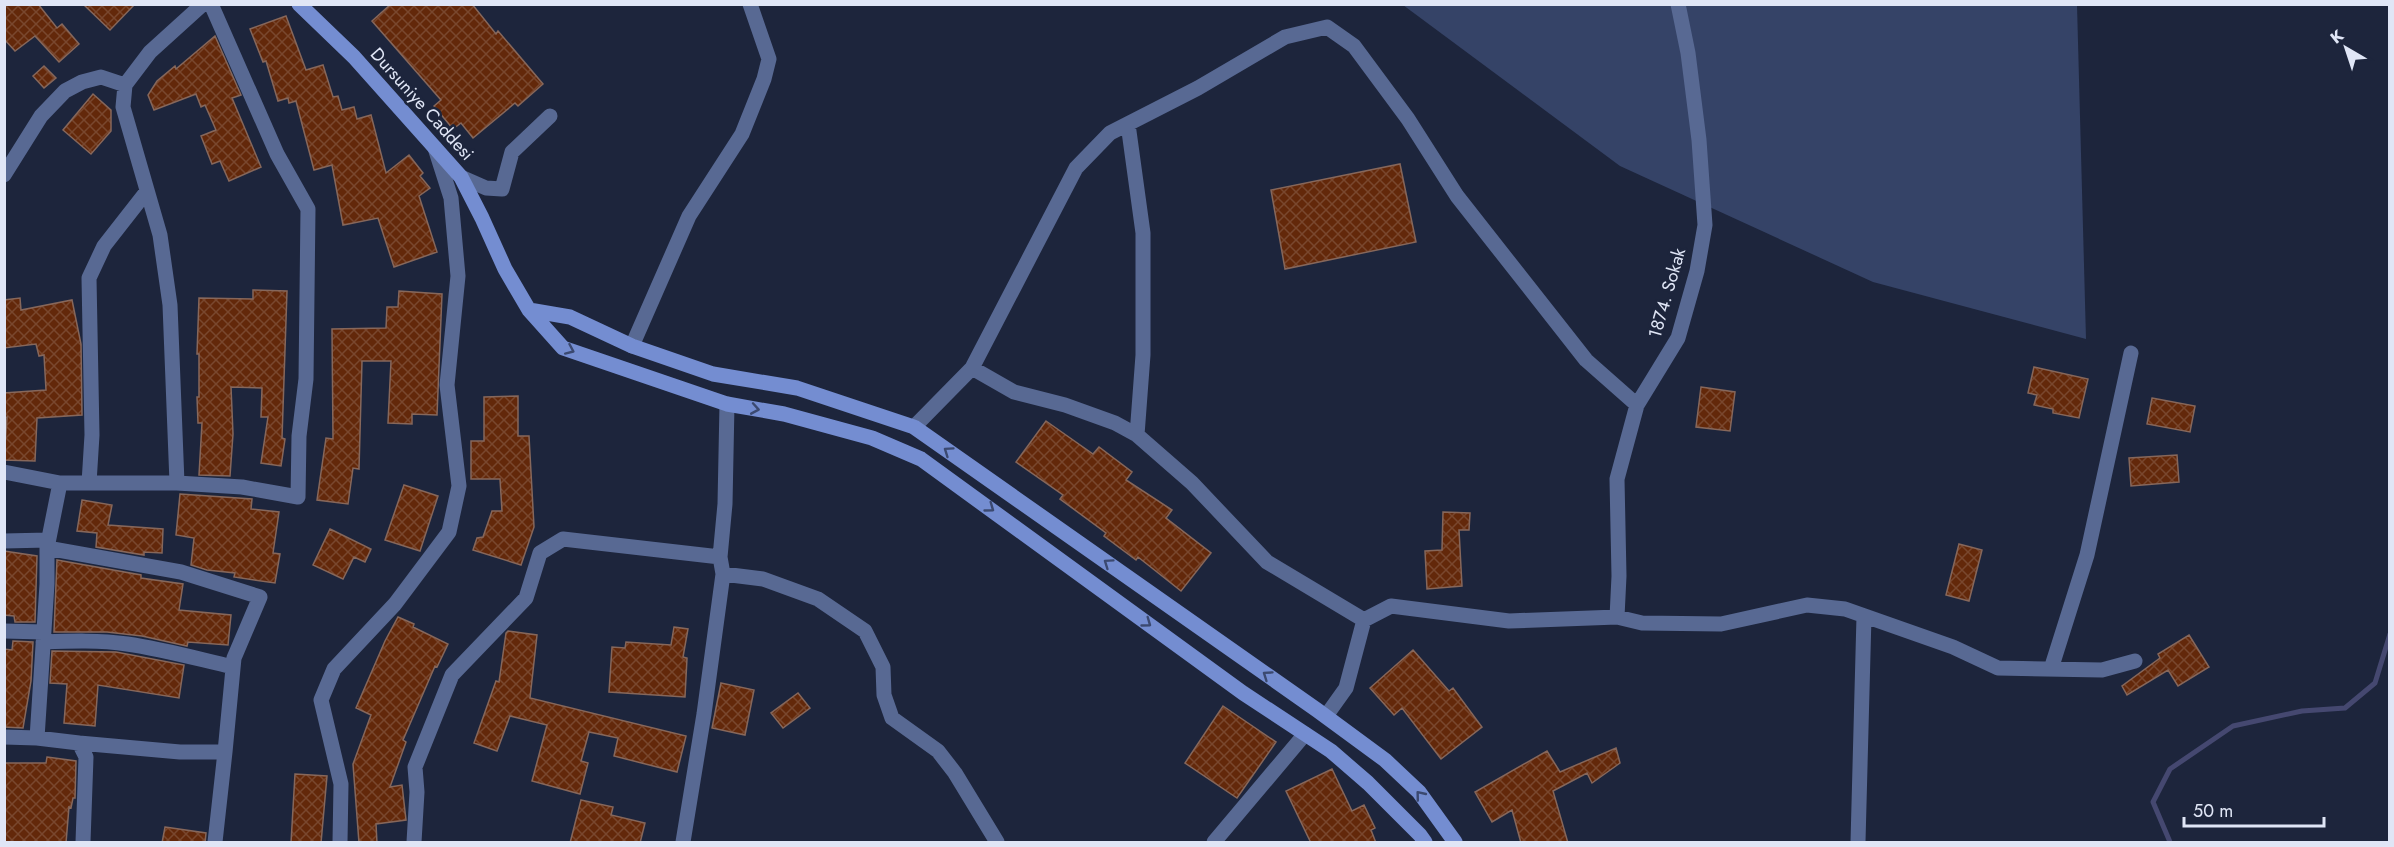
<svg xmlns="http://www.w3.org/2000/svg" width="2394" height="847" font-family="Jost,sans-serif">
<defs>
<pattern id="building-cross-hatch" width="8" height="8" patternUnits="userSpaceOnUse" patternTransform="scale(1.5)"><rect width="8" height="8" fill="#63280a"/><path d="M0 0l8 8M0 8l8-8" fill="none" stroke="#79472e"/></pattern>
</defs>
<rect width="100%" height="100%" fill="#1d253c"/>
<path fill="#354367" d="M1403 5H2077L2086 339 1873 282 1620 166Z"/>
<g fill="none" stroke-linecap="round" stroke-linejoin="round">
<path stroke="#454870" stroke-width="5" d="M2170 842 2153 802 2170 769 2233 726 2302 711 2345 708 2375 683 2390 634"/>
</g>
<path fill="url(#building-cross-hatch)" stroke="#86675b" stroke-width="1.5" d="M4 4H38L57 28 62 24 79 44 59 62 35 36 15 51 4 39Z
M83 4H135L110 30Z
M391 4H472L496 34 498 31 543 84 518 106 515 103 473 138 461 123 453 129 434 106 441 100 372 21Z
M286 16 306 70 323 65 333 97 338 96 342 110 354 107 357 119 371 115 386 173 409 155 423 173 420 176 430 188 419 196 437 252 394 267 378 218 343 225 332 165 314 170 296 101 289 103 288 98 278 101 266 61 263 62 250 29Z
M215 36 241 95 232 98 261 167 229 181 220 161 212 164 201 136 216 130 205 105 201 107 196 94 154 110 148 95 157 81 175 66 176 69Z
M44 66 56 78 44 88 33 76Z
M93 94 111 110V131L91 154 63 130Z
M1400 164 1416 242 1285 269 1271 190Z
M253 290 287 291 282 438 285 439 281 466 261 463 268 417H261L262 388 231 387 233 434 230 476 199 475 202 423H198L197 397H199V354H197L199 298 253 299Z
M399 291 442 294 437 415 412 414V424L388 423 391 361H362L359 469 353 468 348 504 317 500 326 438 333 439 332 329 386 328 387 307H398Z
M20 298 21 310 72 300 81 344 82 415 37 418 35 461 4 460 7 417 4 418V393L46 390 44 355 39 356 36 344 4 348V300Z
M2034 367 2088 379 2079 418 2053 413V409L2034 405 2037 395 2028 393Z
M1701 387 1735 392 1730 431 1696 427Z
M518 396V436H529L534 527 521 565 473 550 477 538 483 537 492 511H502L500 479H471V441H484V397Z
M2152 398 2195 406 2190 432 2147 424Z
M1046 421 1093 454 1099 447 1132 472 1126 480 1172 510 1166 518 1211 553 1181 591 1138 557 1136 560 1104 536 1106 533 1060 499 1063 495 1016 462Z
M2177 455 2179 482 2131 486 2129 458Z
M404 485 438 496 420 551 385 540Z
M180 494 252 499 251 509 279 512 273 553 280 554 275 583 234 577 235 573 207 570 191 565 194 538 176 535Z
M82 500 112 505 108 525 163 529 162 553 144 552V555L96 547 97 533 77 531Z
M1443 512 1470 513 1469 530H1459L1462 586 1427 589 1425 551 1442 550Z
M330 529 371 549 365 562 354 557 343 579 313 565Z
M1959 544 1982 550 1969 601 1946 595Z
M4 551 37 556 35 622H15L14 616 4 615Z
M57 560 141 575V578L183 584 179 610 231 615 228 645 188 642 187 646 142 636 107 632H54Z
M398 617 414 624 413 627 448 644 437 667 435 666 403 740 406 742 390 787 402 785 406 820 376 824 377 843H359L353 764 371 715 356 708 385 641Z
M674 627 688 629 683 657 687 658 685 697 609 692 612 647 625 648 626 642 671 645Z
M508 631 537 635 530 698 686 736 677 772 614 756 618 738 589 732 581 761 588 763 580 794 532 781 547 725 510 716 497 751 474 743 496 681 499 682 506 633Z
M2189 635 2209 667 2178 686 2168 670 2127 695 2122 686 2160 658 2158 654Z
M13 641 33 642 31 681 23 728 4 727V649L12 650Z
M1413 650 1449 691 1453 688 1482 727 1441 759 1402 708 1394 715 1370 688Z
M52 651 116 652 184 665 179 698 98 685 95 726 64 723 67 684 50 683Z
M721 683 754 690 745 735 712 728Z
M798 693 810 708 783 728 771 713Z
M1223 706 1276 742 1237 798 1185 763Z
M1616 748 1620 763 1592 783 1587 773 1553 791 1568 843H1521L1512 810 1492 822 1475 792 1547 751 1560 772Z
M47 757 76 761 75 798H73L71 808 69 807 66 843H4V763H46Z
M1332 769 1352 811 1364 805 1375 828 1371 830 1376 843H1311L1286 791Z
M295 774 327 776 321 843H291Z
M581 800 613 807 611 815 645 823 640 843H570Z
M165 827 206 833 205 843H162Z"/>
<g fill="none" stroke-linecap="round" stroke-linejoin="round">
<path stroke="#586993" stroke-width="15" d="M1128 124 1143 233V355L1137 435
M4 175 41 116 65 91 82 82 101 77 125 85
M461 177 486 188 502 189 512 152 550 116
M632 346 689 216 742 134 764 79 769 59 750 4
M972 368 1014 392 1065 405 1115 423 1137 435 1192 483 1267 562 1364 620
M914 427 972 368 1076 168 1110 133 1198 88 1285 37 1327 27 1354 46 1408 119 1457 196 1586 360 1637 405
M4 472 60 483H177L242 487 298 497 299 436 306 379 308 209 277 154 211 4
M89 483 92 435 89 278 104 246 147 191
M177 483 170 305 160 235 123 107 125 85 150 52 203 4
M4 541 48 540
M47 548 181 572 260 597 234 658 225 752H180L79 743
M723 574 763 579 818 599 865 631 883 667 884 695 892 718 938 751 955 773 997 842
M1617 617 1619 576 1617 479 1637 405 1678 338 1697 271 1705 225 1699 140 1688 53 1678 4
M4 631 43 632
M43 642C71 641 100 640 127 644 163 649 198 659 233 667
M2051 669 2087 555 2131 353
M1326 716 1346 688 1364 620 1391 606 1509 621 1617 617 1642 623 1721 624 1807 605 1845 609 1953 647 1998 668 2102 670 2135 661
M4 737 37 738 79 743 86 757 83 842
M37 738 47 584V548L60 483
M215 842 225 752
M340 842 341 784 321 700 334 669 395 604 449 532 459 486 447 385 458 276 451 198 435 148
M414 842 417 792 415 767 452 675 526 598 540 553 563 539 720 557
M683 842 704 714 723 574 720 557 725 504 727 404
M1214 842 1305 734
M1858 842 1864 616"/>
<path stroke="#748dd1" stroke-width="15" d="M299 4 354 57 461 177 482 218 505 269 529 310 563 348 727 404 784 414 872 438 921 459 1243 693 1331 751 1368 783 1420 835 1425 842
M529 310 570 317 632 346 713 374 797 388 914 427 1317 710 1385 760 1419 792 1455 842"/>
</g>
<defs><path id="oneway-chevron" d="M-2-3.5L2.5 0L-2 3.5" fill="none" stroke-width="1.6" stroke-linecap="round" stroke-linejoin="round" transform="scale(1.5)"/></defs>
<g stroke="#3b4970">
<use href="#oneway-chevron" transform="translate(570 350) rotate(24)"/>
<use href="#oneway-chevron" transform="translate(755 409) rotate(10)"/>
<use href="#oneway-chevron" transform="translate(948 451) rotate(-145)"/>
<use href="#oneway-chevron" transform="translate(990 508) rotate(36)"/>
<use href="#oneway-chevron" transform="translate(1108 563) rotate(-145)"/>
<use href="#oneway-chevron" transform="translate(1147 623) rotate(36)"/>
<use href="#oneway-chevron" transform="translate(1267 675) rotate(-145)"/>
<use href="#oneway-chevron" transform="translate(1420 795) rotate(-129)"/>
</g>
<g text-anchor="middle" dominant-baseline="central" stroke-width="5" stroke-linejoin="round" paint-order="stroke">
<g font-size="18" fill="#e0e6f6" stroke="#1d253c">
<text transform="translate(422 104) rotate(48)">Dursuniye Caddesi</text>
<text transform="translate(1667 293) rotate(-74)">1874. Sokak</text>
</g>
</g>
<rect width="2394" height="847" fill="none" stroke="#e0e6f6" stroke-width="12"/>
<g transform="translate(2346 48) rotate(321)" stroke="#1d253c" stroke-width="4.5" paint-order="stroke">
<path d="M0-4.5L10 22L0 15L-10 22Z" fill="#e0e6f6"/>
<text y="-9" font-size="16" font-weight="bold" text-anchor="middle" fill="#e0e6f6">K</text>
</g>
<path d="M2184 817v9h140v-9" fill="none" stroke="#e0e6f6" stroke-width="3"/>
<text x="2193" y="817" font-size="18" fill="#e0e6f6" stroke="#1d253c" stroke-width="4.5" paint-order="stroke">50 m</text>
</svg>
